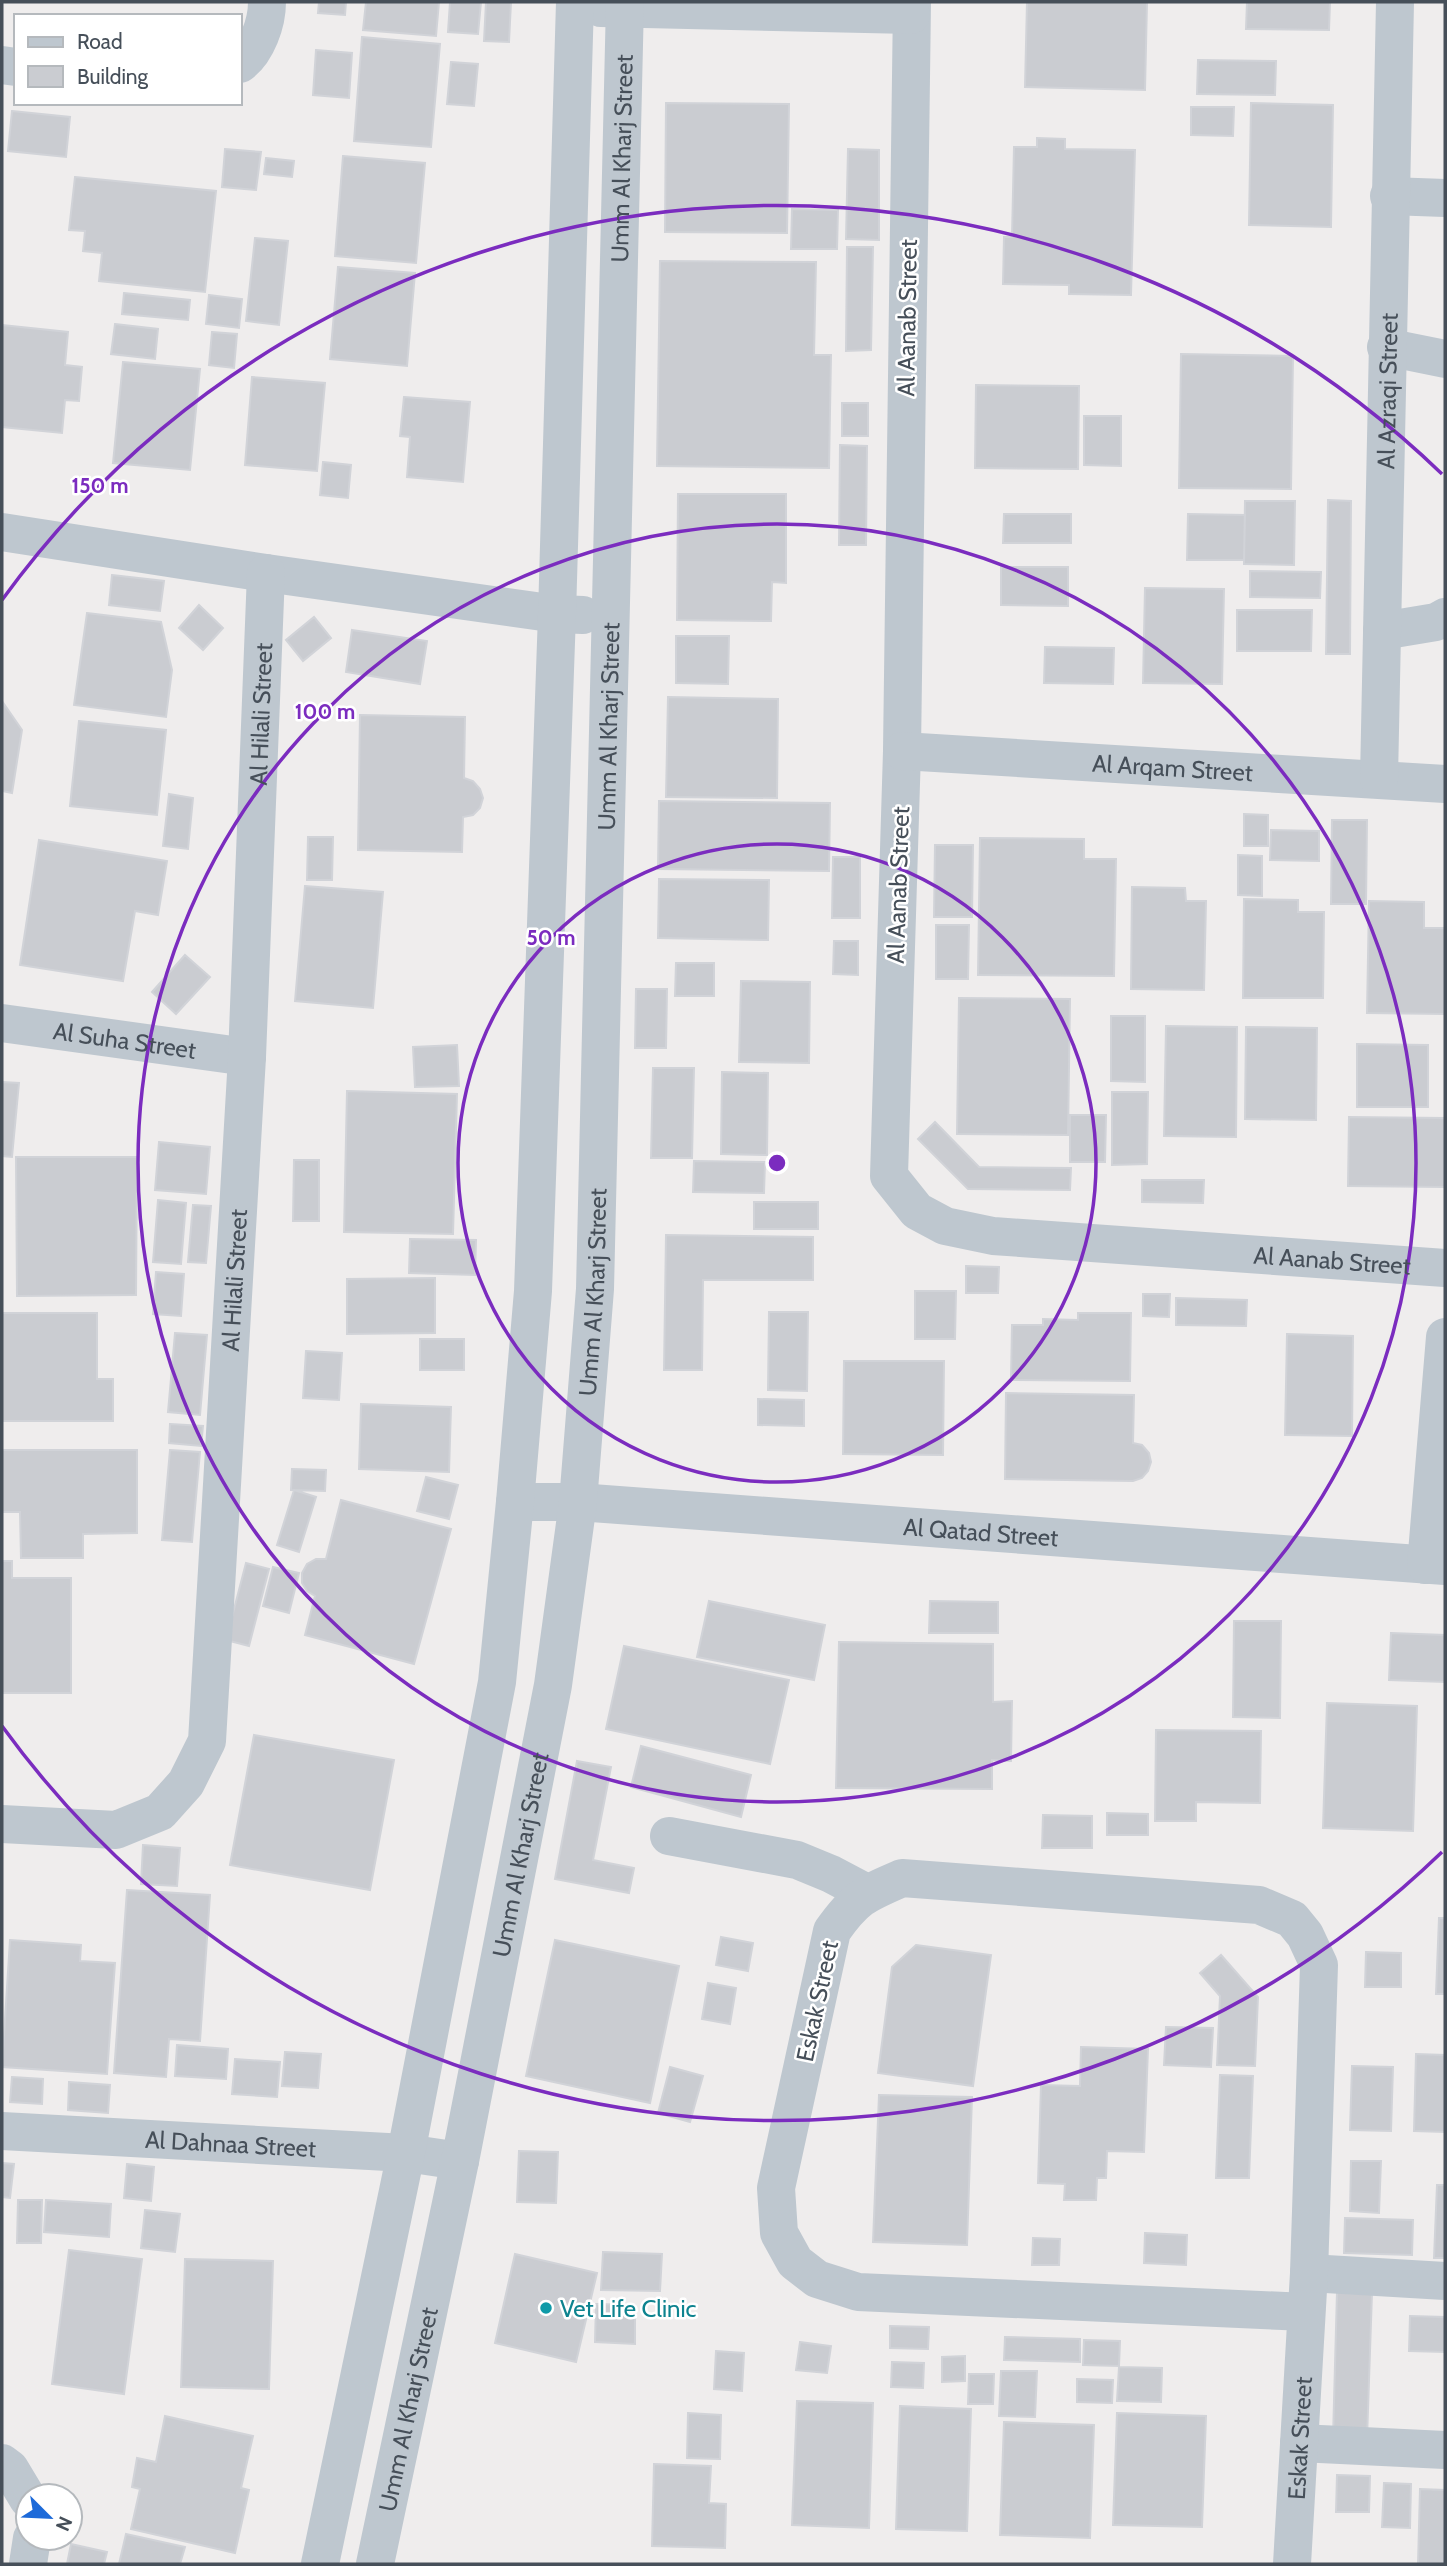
<svg xmlns="http://www.w3.org/2000/svg" width="1447" height="2566" font-family="Cabin,sans-serif">
<rect width="100%" height="100%" fill="#efeded"/>
<path fill="#caccd1" stroke="#d1d3d8" stroke-width="2" d="M319 2H346L345 15 318 13Z
M366 2H439L436 36 363 30Z
M450 2H481L478 34 448 32Z
M486 2H511L509 42 484 41Z
M1027 2H1147L1145 90 1025 87Z
M1247 2H1330L1329 30 1246 29Z
M362 37 440 44 431 147 354 141Z
M316 50 352 53 349 98 313 95Z
M1198 60 1276 61 1275 95 1197 94Z
M451 62 478 64 474 106 447 104Z
M666 103 789 104 787 233 665 232Z
M1251 103 1333 105 1331 227 1249 225Z
M1191 107H1234L1233 136 1191 135Z
M12 111 70 117 66 157 8 151Z
M1037 138 1065 139V149L1135 150 1131 295 1069 294V285L1003 284 1004 237H1012L1014 147H1037Z
M225 149 261 152 256 190 222 187Z
M848 149 879 150V240L846 239Z
M343 156 425 163 416 263 335 256Z
M266 158 294 161 292 177 264 174Z
M75 177 216 191 205 292 99 281 102 253 83 251 85 231 69 230Z
M792 209 838 210 837 249H791Z
M255 238 288 241 279 325 246 321Z
M847 247H873L871 350 846 351Z
M660 261 816 262 814 355H831L829 468 657 466Z
M338 267 415 273 407 366 330 359Z
M124 293 190 300 188 320 122 314Z
M209 295 242 299 239 328 206 324Z
M115 324 158 329 155 359 111 354Z
M2 325 68 332 65 365 82 367 79 401 65 400 62 433 2 427Z
M212 332 237 334 234 368 209 365Z
M1181 354 1293 356 1291 489 1179 488Z
M123 362 200 369 190 470 113 463Z
M252 377 325 383 317 471 245 465Z
M976 385 1079 386 1078 469 975 468Z
M404 397 470 402 463 482 407 477 410 437 400 436Z
M842 403H868V436H842Z
M1084 416H1121V466L1084 465Z
M840 445 867 446 866 545H839Z
M323 462 351 465 348 498 320 495Z
M678 494H786V583L772 582 771 621 677 620Z
M1328 500 1351 501 1350 654H1326Z
M1245 501H1295L1294 565 1244 564Z
M1004 514H1071V543H1003Z
M1188 514 1245 515 1244 560H1187Z
M1001 567H1068V606L1001 605Z
M1250 571 1321 572 1320 598 1250 597Z
M112 575 164 581 160 611 109 605Z
M1145 588 1224 589 1222 684 1143 683Z
M199 605 223 628 203 650 179 628Z
M1237 610H1312L1311 651H1237Z
M87 613 161 622 172 670 166 717 74 705Z
M314 617 331 638 303 661 286 640Z
M352 630 427 641 420 684 346 672Z
M676 636H729L728 684 676 683Z
M1045 647 1114 648 1113 684 1044 683Z
M668 697 778 699 777 798 666 797Z
M2 701 22 730 12 793 2 791Z
M360 715 465 717 464 778 473 781 480 789 483 798 480 808 473 815 463 817 462 852 358 850Z
M79 721 166 730 157 815 70 806Z
M169 794 193 798 188 849 163 846Z
M659 801 830 803 829 871 658 869Z
M1244 814 1268 815V846H1244Z
M1332 820H1367L1366 904H1331Z
M1271 830 1319 831V861L1270 860Z
M308 837H333L332 880H307Z
M980 838 1084 839V859H1116L1114 976 978 975Z
M39 840 167 861 158 915 135 911 123 981 20 965Z
M935 845H973L972 917H934Z
M1238 855 1262 856V896L1238 895Z
M833 857H860V918H832Z
M659 879 769 880 768 940 658 938Z
M305 886 383 892 373 1008 295 1001Z
M1132 887 1185 888 1186 901H1206L1204 990 1131 989Z
M1244 899 1298 900V912H1324L1323 998H1243Z
M1369 901 1424 902V928H1445L1444 1014 1367 1013Z
M936 925H969L968 979H936Z
M834 941H858V975L833 974Z
M185 955 210 977 176 1014 152 992Z
M676 963H714V996H675Z
M741 981 810 982 809 1063 739 1062Z
M636 989H667L666 1048H635Z
M959 998 1070 999 1068 1135 957 1134Z
M1111 1016H1145V1082L1111 1081Z
M1166 1026 1237 1027 1236 1137 1164 1136Z
M1246 1027 1317 1028 1316 1120 1245 1119Z
M1357 1044 1428 1045V1107H1357Z
M457 1045 459 1086 415 1087 413 1047Z
M653 1068H694L692 1158H651Z
M722 1072 768 1073 767 1155 721 1154Z
M2 1082 19 1083 12 1157 2 1156Z
M347 1091 457 1094 453 1234 344 1232Z
M1112 1092H1148L1147 1164 1112 1165Z
M1070 1115H1106L1105 1162H1070Z
M1349 1117 1445 1118V1187L1348 1186Z
M935 1122 979 1167 1071 1168 1070 1190 968 1189 918 1139Z
M159 1142 210 1147 206 1194 155 1190Z
M16 1157H137L136 1295 17 1296Z
M294 1160H319V1221H293Z
M694 1161 765 1162 764 1193 693 1192Z
M1142 1180H1204L1203 1203 1142 1202Z
M158 1200 186 1203 181 1264 153 1262Z
M754 1202H818V1229H754Z
M193 1205 211 1206 206 1263 188 1262Z
M666 1235 813 1237V1280H703L702 1370H664Z
M410 1239 476 1240 475 1275 409 1273Z
M966 1266 999 1267 998 1293H966Z
M156 1272 184 1274 181 1316 153 1314Z
M435 1278V1333L347 1334V1279Z
M915 1291H956L955 1339H915Z
M1143 1294H1170L1169 1317 1143 1316Z
M1176 1298 1247 1300 1246 1326 1176 1325Z
M769 1312H808L807 1391 768 1390Z
M2 1313H97V1379H113V1421H2Z
M1078 1313H1131L1130 1381 1011 1380 1012 1325H1043V1319L1078 1320Z
M175 1333 207 1335 200 1415 168 1412Z
M1287 1334 1353 1336 1352 1436 1285 1435Z
M420 1339H464V1370H420Z
M306 1351 342 1353 339 1400 303 1398Z
M844 1361H944L943 1455 843 1454Z
M1006 1393 1134 1395 1133 1443 1142 1445 1149 1453 1151 1462 1148 1471 1142 1478 1133 1481 1005 1479Z
M758 1399 804 1400V1426L758 1425Z
M361 1404 451 1407 449 1472 359 1469Z
M170 1424 203 1426 201 1446 169 1443Z
M2 1450H137V1533L83 1534V1558H21L20 1512H2Z
M170 1450 200 1452 192 1542 162 1540Z
M292 1469 326 1470 325 1491 291 1490Z
M426 1477 458 1485 449 1519 417 1511Z
M294 1490 316 1497 299 1552 277 1545Z
M341 1500 451 1529 414 1664 305 1635 315 1596 307 1591 302 1583V1573L307 1564 316 1559H326Z
M2 1561H12V1578H71V1693H2Z
M246 1563 269 1569 249 1646 226 1640Z
M273 1567 299 1573 289 1613 263 1606Z
M709 1601 825 1625 814 1680 697 1657Z
M930 1601 998 1602V1633H929Z
M1234 1621H1281L1280 1718 1233 1717Z
M1391 1633 1445 1635V1682L1389 1680Z
M839 1642 993 1644V1702L1012 1701 1011 1761 992 1760V1789L836 1788Z
M624 1646 789 1680 770 1764 606 1729Z
M1327 1703 1417 1706 1413 1831 1323 1828Z
M1156 1730 1261 1731 1260 1803 1196 1802V1821H1155Z
M254 1735 394 1760 370 1890 230 1865Z
M641 1746 751 1775 741 1817 631 1787Z
M577 1761 611 1767 593 1860 634 1868 629 1893 555 1879Z
M1107 1813 1148 1814V1835H1107Z
M1043 1815 1092 1816V1848H1042Z
M143 1845 180 1848 177 1886 141 1884Z
M127 1890 210 1895 200 2041 169 2039 166 2077 114 2073Z
M1439 1918H1445V1994H1436Z
M721 1937 753 1943 748 1971 716 1965Z
M10 1940 81 1945 80 1961 115 1963 107 2074 2 2067Z
M555 1940 679 1966 650 2103 526 2076Z
M916 1945 991 1955 973 2086 878 2073 892 1967Z
M1366 1952 1401 1953V1987H1365Z
M1221 1955 1258 1997 1255 2066 1217 2065 1220 1996 1200 1973Z
M708 1983 736 1988 730 2024 702 2019Z
M1166 2027 1213 2028 1211 2067 1164 2065Z
M177 2045 228 2049 226 2079 175 2076Z
M1081 2047 1148 2049 1144 2152 1107 2151 1106 2178H1097L1096 2200H1064L1065 2184 1038 2183 1041 2085 1080 2086Z
M285 2052 321 2054 318 2088 282 2086Z
M1416 2054 1445 2055V2132L1414 2131Z
M235 2059 280 2062 277 2097 232 2094Z
M1352 2066 1393 2067 1391 2131 1350 2130Z
M670 2067 703 2076 690 2122 658 2113Z
M1220 2075 1253 2076 1249 2178H1216Z
M12 2077 43 2079 42 2104 10 2102Z
M69 2082 110 2085 108 2113 68 2110Z
M879 2095 972 2097 967 2245 873 2242Z
M519 2151 558 2152 556 2203 517 2202Z
M1351 2161H1381L1379 2213 1350 2211Z
M2 2163 14 2164 10 2198 2 2197Z
M127 2164 154 2167 151 2201 124 2198Z
M1437 2185H1445V2258H1434Z
M18 2200H42L41 2243H17Z
M46 2200 111 2204 109 2237 44 2232Z
M145 2210 180 2214 175 2252 141 2248Z
M1345 2218 1413 2220 1412 2255 1344 2253Z
M1145 2233 1187 2235 1186 2265 1144 2263Z
M1033 2238 1060 2239 1059 2265H1032Z
M69 2250 142 2259 124 2394 52 2384Z
M603 2252 662 2254 660 2291 601 2290Z
M515 2254 597 2273 576 2362 495 2343Z
M185 2259 273 2261 269 2389 181 2387Z
M1337 2292 1372 2293 1367 2439 1333 2438Z
M596 2304 635 2305V2344L595 2342Z
M1410 2316 1445 2317V2352L1409 2351Z
M890 2326 929 2327 928 2349 890 2348Z
M1005 2337 1080 2339V2362L1004 2360Z
M1084 2340 1120 2341 1119 2366 1083 2365Z
M800 2342 831 2346 827 2373 796 2370Z
M716 2351 744 2353 742 2391 714 2389Z
M965 2356V2381L942 2382V2357Z
M892 2362 924 2363 923 2388 891 2387Z
M1119 2367 1162 2368 1161 2402 1117 2401Z
M1001 2371H1037L1035 2417 999 2416Z
M969 2374H994L993 2404H968Z
M1077 2379 1113 2380 1112 2403 1077 2402Z
M797 2401 873 2403 869 2528 792 2525Z
M900 2406 971 2409 967 2531 896 2529Z
M688 2413 721 2415 720 2459 687 2458Z
M1117 2413 1206 2416 1202 2527 1113 2525Z
M165 2416 253 2436 241 2488 249 2490 235 2553 131 2529 140 2489 132 2487 137 2458 156 2462Z
M1004 2422 1094 2425 1090 2538 1000 2535Z
M654 2464 711 2466 709 2503 726 2504 725 2548 652 2546Z
M1337 2475 1370 2476 1369 2512H1336Z
M1384 2483 1411 2484 1410 2528 1382 2527Z
M1420 2489 1445 2490V2564H1418Z
M126 2534 185 2547 180 2564H119Z
M71 2544 107 2552 104 2564H67Z"/>
<g fill="none" stroke-linecap="round" stroke-linejoin="round">
<g stroke="#bec7cf" stroke-width="38">
<path id="s1" d="M912 2 902 751 889 1176 917 1211 945 1226 993 1236 1445 1268"/>
<path d="M601 8 911 15"/>
<path d="M240 64C257 51 267 23 267 2"/>
<path d="M2 65 16 67"/>
<path d="M1389 196 1445 198"/>
<path d="M1386 347 1445 359"/>
<path d="M2 532 266 573 557 614 583 615"/>
<path d="M1382 631 1436 622 1445 617"/>
<path id="s2" d="M902 751 1445 784"/>
<path id="s3" d="M1379 779 1395 2"/>
<path id="s4" d="M2 1023 247 1057"/>
<path id="s5" d="M515 1502H578L1445 1566"/>
<path d="M1426 1565 1445 1337"/>
<path id="s6" d="M2 1824 116 1830 160 1812 186 1783 207 1741 247 1057 266 573"/>
<path d="M669 1836 797 1860 831 1874 867 1893"/>
<path id="s7" d="M2 2131 406 2153 460 2161"/>
<path d="M1309 2273 1445 2281"/>
<path d="M1299 2443 1445 2450"/>
<path d="M2 2463 10 2469 28 2499"/>
<path d="M28 2564 32 2538"/>
<path d="M320 2564 406 2153 497 1682 515 1502 533 1291 557 614 575 2"/>
<path id="s8" d="M375 2564 460 2161 553 1685 578 1502 595 1289 625 2"/>
<path id="s9" d="M1292 2564 1309 2273 1319 1965 1305 1935 1292 1919 1259 1905 902 1878C865 1894 856 1897 832 1931L776 2188 779 2233 795 2262 817 2279 858 2292 1306 2312"/>
</g>
</g>
<g fill="none" stroke="#7b2cbf" stroke-width="3.5">
<circle cx="777" cy="1163" r="319"/>
<circle cx="777" cy="1163" r="639"/>
<path d="M1442 1852A958 958 0 0 1 2 1726M2 600A958 958 0 0 1 1442 474"/>
</g>
<circle fill="#0f9aa8" stroke="#fff" stroke-width="2.5" cx="546" cy="2308" r="7"/>
<g text-anchor="middle" dominant-baseline="central" stroke-width="5" stroke-linejoin="round" paint-order="stroke">
<g font-size="24" fill="#464f59" stroke="#fff">
<text stroke="none"><textPath href="#s8" startOffset="2426">Umm Al Kharj Street</textPath></text>
<text transform="translate(907 318) rotate(-89)">Al Aanab Street</text>
<text stroke="none"><textPath href="#s3" startOffset="388">Al Azraqi Street</textPath></text>
<text stroke="none"><textPath href="#s6" startOffset="1276">Al Hilali Street</textPath></text>
<text stroke="none"><textPath href="#s8" startOffset="1858">Umm Al Kharj Street</textPath></text>
<text stroke="none"><textPath href="#s2" startOffset="271">Al Arqam Street</textPath></text>
<text transform="translate(898 885) rotate(-88)">Al Aanab Street</text>
<text stroke="none"><textPath href="#s4" startOffset="124">Al Suha Street</textPath></text>
<text stroke="none"><textPath href="#s1" startOffset="1640">Al Aanab Street</textPath></text>
<text stroke="none"><textPath href="#s6" startOffset="709">Al Hilali Street</textPath></text>
<text stroke="none"><textPath href="#s8" startOffset="1292">Umm Al Kharj Street</textPath></text>
<text stroke="none"><textPath href="#s5" startOffset="467">Al Qatad Street</textPath></text>
<text stroke="none"><textPath href="#s8" startOffset="724">Umm Al Kharj Street</textPath></text>
<text transform="translate(817 2001) rotate(-78)">Eskak Street</text>
<text stroke="none"><textPath href="#s7" startOffset="229">Al Dahnaa Street</textPath></text>
<text stroke="none"><textPath href="#s8" startOffset="158">Umm Al Kharj Street</textPath></text>
<text stroke="none"><textPath href="#s9" startOffset="126">Eskak Street</textPath></text>
</g>
<g font-size="24" fill="#0d838f" stroke="#fff" text-anchor="start">
<text x="560" y="2308">Vet Life Clinic</text>
</g>
</g>
<circle cx="777" cy="1163" r="10" fill="#7b2cbf" stroke="#fff" stroke-width="3.5"/>
<g font-size="21" text-anchor="middle" font-weight="bold" fill="#7b2cbf" stroke="#fff" stroke-width="5" stroke-linejoin="round" paint-order="stroke">
<text x="100" y="493">150 m</text>
<text x="325" y="719">100 m</text>
<text x="551" y="945">50 m</text>
</g>
<rect width="1447" height="2566" fill="none" stroke="#464f59" stroke-width="7"/>
<rect x="14" y="14" width="228" height="91" fill="#ffffff" stroke="#b5b9bd" stroke-width="2"/>
<rect x="28" y="37" width="35" height="10" fill="#bec7cf" stroke="#b5b9bd" stroke-width="2"/>
<text x="77" y="49" font-size="21" fill="#464f59">Road</text>
<rect x="28" y="66" width="35" height="21" fill="#caccd1" stroke="#b5b9bd" stroke-width="2"/>
<text x="77" y="84" font-size="21" fill="#464f59">Building</text>
<g transform="translate(49 2517) rotate(114)"><circle r="33" fill="#ffffff" stroke="#b5b9bd" stroke-width="2"/>
<path d="M0-5L12 26L0 18L-12 26Z" fill="#1d6ad9"/>
<text y="-10" font-size="19" font-weight="bold" text-anchor="middle" fill="#464f59">N</text>
</g>
</svg>
